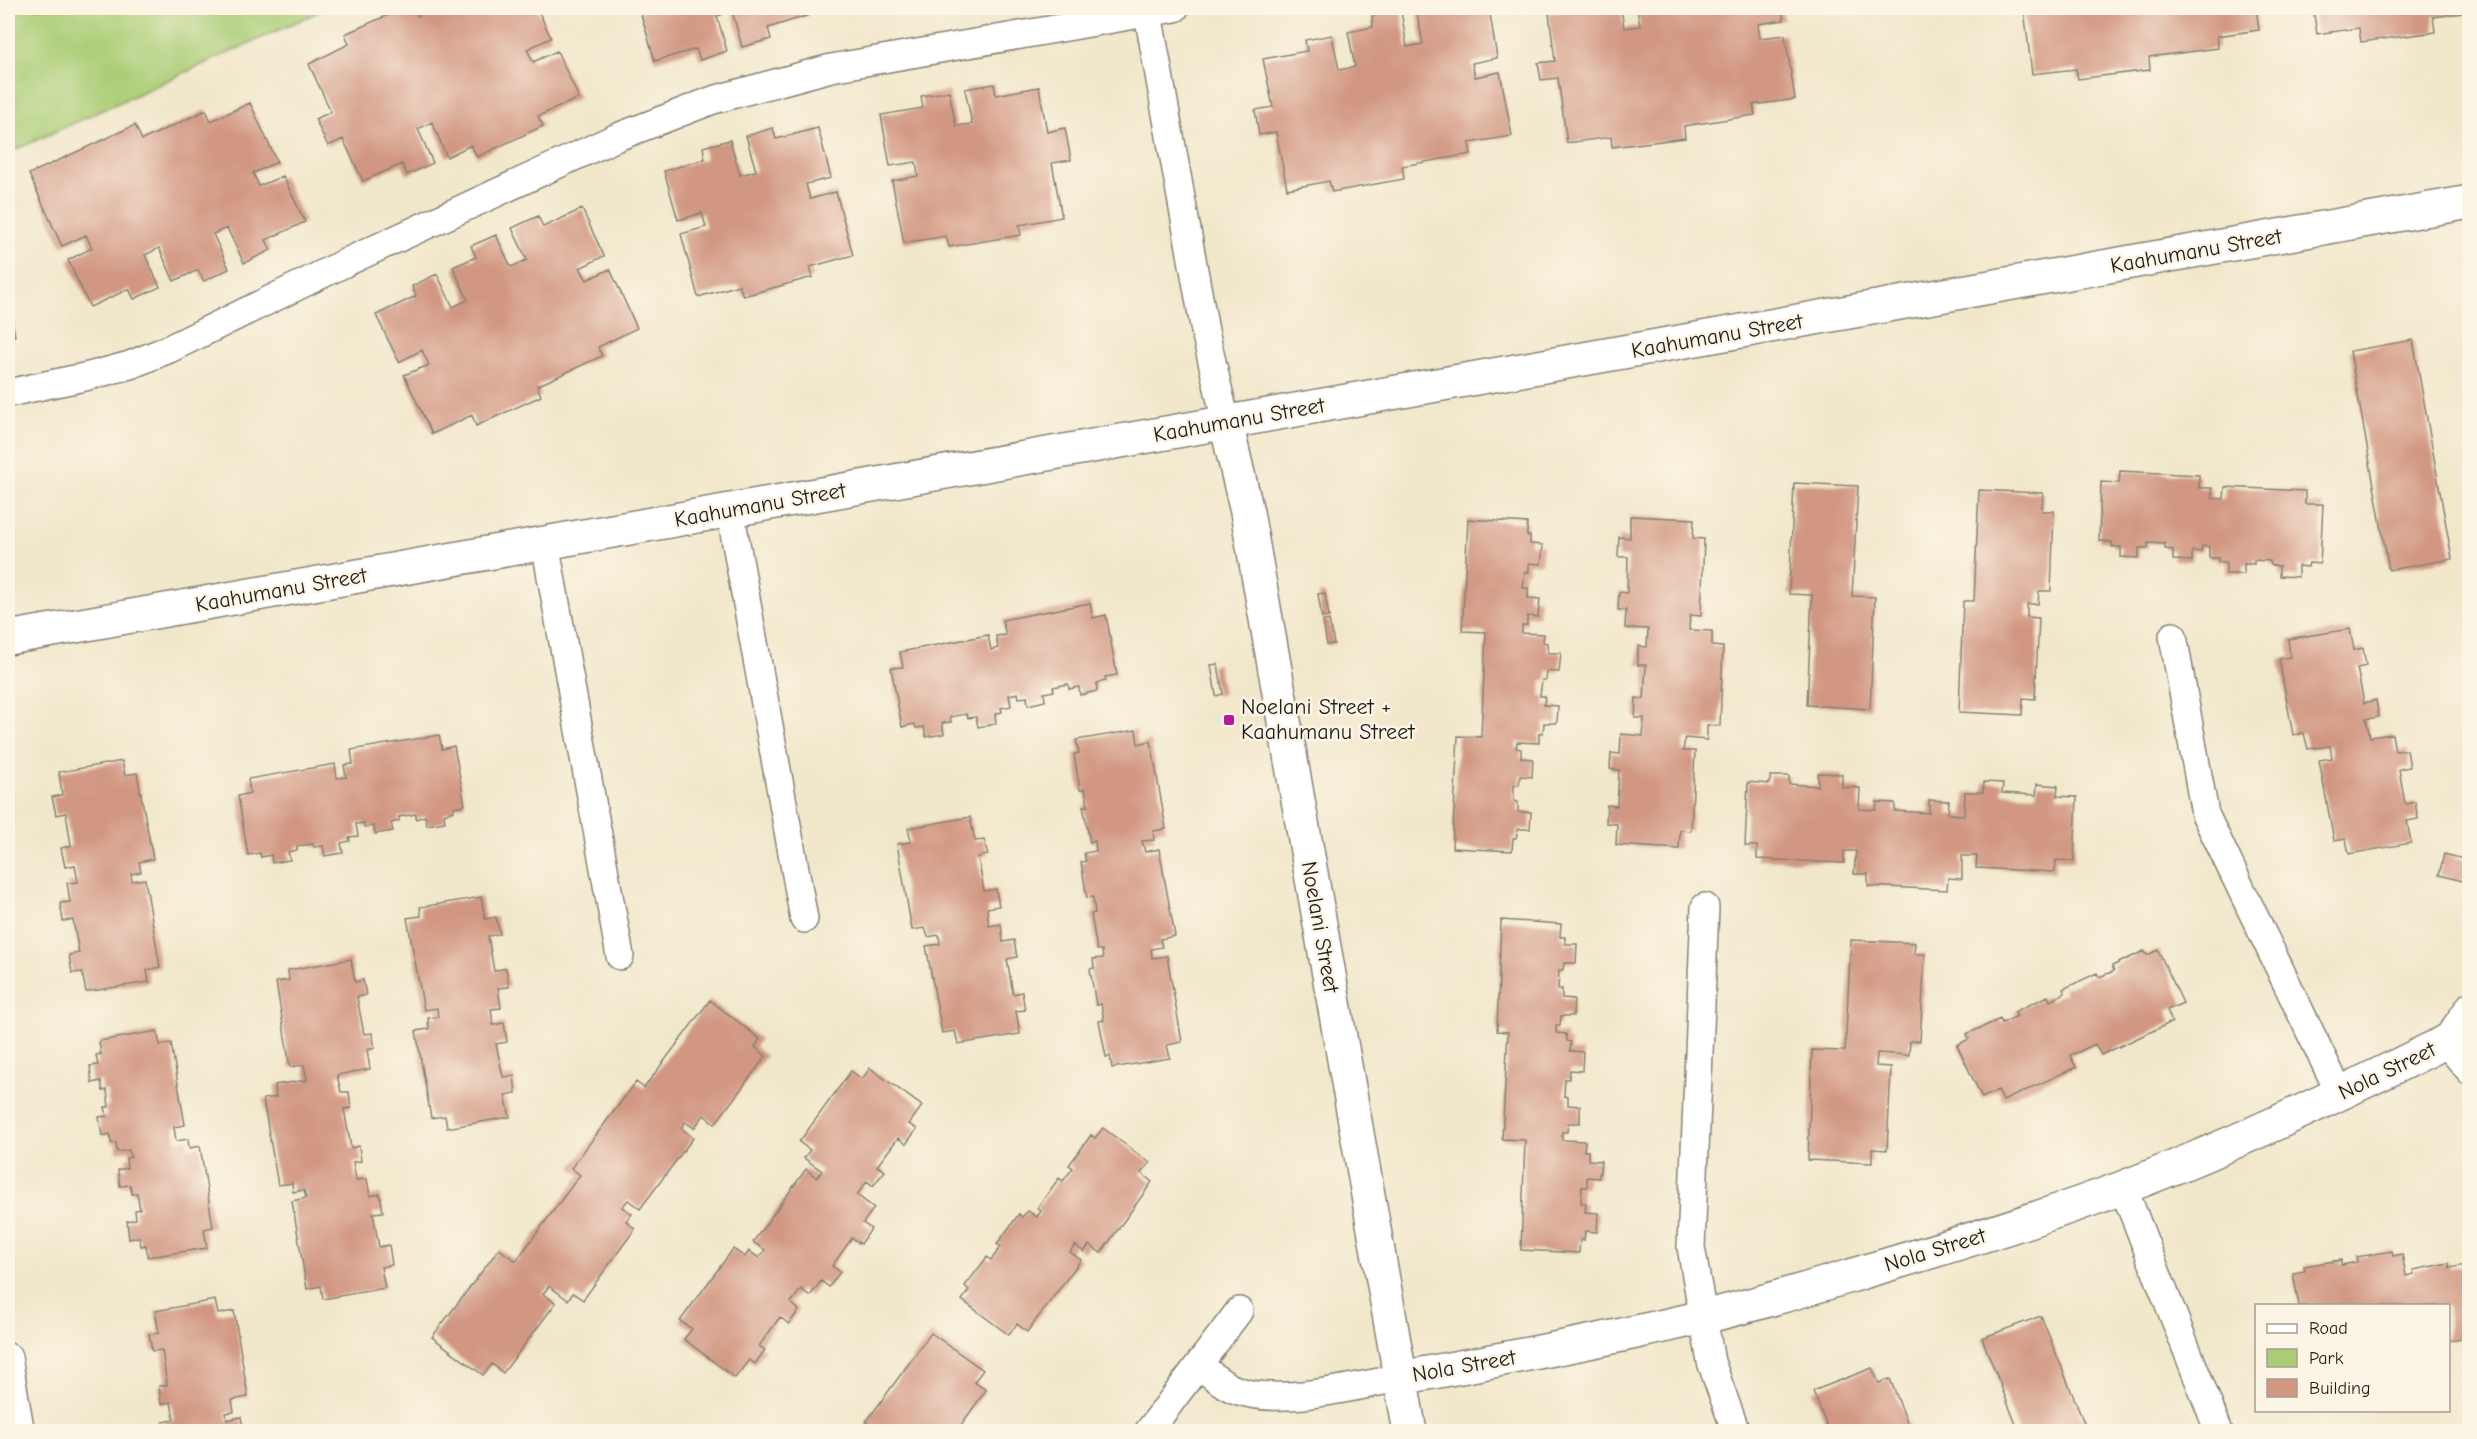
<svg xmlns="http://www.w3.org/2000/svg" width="2477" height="1439" font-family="'Comic Neue',sans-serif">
<rect width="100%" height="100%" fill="#fcf5e5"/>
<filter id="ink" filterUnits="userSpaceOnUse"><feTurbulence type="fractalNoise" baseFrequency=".0167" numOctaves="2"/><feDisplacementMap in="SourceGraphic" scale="12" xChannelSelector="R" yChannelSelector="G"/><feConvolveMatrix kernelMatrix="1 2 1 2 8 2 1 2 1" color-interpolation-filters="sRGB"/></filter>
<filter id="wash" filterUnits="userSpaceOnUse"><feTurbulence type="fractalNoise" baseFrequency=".008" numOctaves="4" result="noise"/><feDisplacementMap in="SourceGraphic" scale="24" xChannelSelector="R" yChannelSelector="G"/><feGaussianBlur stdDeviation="1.35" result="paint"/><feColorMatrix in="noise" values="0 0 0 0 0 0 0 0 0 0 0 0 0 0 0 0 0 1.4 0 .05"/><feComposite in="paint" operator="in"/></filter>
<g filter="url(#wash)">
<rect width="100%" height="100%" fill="#f1e7cb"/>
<path fill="#aacd76" stroke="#637449" stroke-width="1.5" d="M8 8H327L8 153Z"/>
<g id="blocks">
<path fill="#d19782" d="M404 8H414L417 16 434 8H537L551 38 527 49 533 62 557 51 579 98 538 116 543 126 477 157 471 145 447 157 432 122 418 129 433 163 407 175 402 164 363 181 343 139 328 146 315 119 331 112 309 64 349 44 345 34Z
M651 8H807L809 15 768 28 771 39 742 47 732 11 717 16 727 51 700 60 696 49 655 61 640 11Z
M906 8H925V9L907 12Z
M1416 8H1445L1446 15 1489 8 1497 58 1472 63 1475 77 1500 72 1512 136 1469 143 1471 154 1402 166 1404 179 1332 192 1329 181 1287 189 1276 132 1259 135 1255 110 1273 107 1263 59 1307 51 1305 40 1332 35 1339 70 1355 67 1348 32 1373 27 1372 16 1401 11 1407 47 1423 44Z
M1590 8H1621L1624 28 1640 26 1637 8H1782L1784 20 1758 24 1760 38 1785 35 1795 99 1753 105 1755 115 1684 126 1685 138 1612 147 1611 137 1567 143 1558 78 1541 80 1538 63 1555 61 1549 13Z
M2042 8H2256L2259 30 2217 36 2218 48 2149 57 2150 70 2078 79 2076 69 2032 74 2024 10Z
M2313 8H2470V12L2433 17 2435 32 2361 42 2359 28 2317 34Z
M994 84 996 95 1039 87 1047 132 1065 128 1071 160 1052 163 1062 217 1019 225 1021 235 949 247 946 236 904 243 892 181 918 176 916 162 890 166 881 115 923 108 921 96 949 91 956 126 972 124 965 89Z
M250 103 277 162 253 173 259 186 283 176 305 222 266 240 271 250 244 263 227 228 213 234 229 269 204 281 198 270 174 281 159 248 145 255 160 287 134 299 129 289 90 307 68 260 92 248 86 235 62 246 29 174 135 125 142 140 206 110 211 121Z
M773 128 776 139 818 128 831 178 806 184 810 199 836 192 853 255 810 267 813 277 743 296 739 285 698 297 681 234 706 227 702 213 678 220 664 171 705 159 703 147 730 140 740 175 756 171 746 136Z
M582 209 604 256 580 268 587 280 610 269 637 328 598 347 602 356 537 386 541 396 476 426 472 415 432 434 404 375 429 365 422 350 399 362 376 315 416 296 412 286 437 274 453 307 468 300 453 267 476 257 471 246 496 235 511 267 527 260 512 228 538 216 543 227Z
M8 302 15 336 8 338Z
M2413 340 2452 559 2389 570 2350 351Z
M2120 471 2199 475V488H2212V498L2224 499 2225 487 2305 491V504H2323L2320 564 2309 563 2308 567 2298 566V577L2279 576V566L2271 565 2270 561 2254 560V564H2244V574H2226V562H2218V558H2209V547L2202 546 2201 552 2192 551V561L2173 560V550L2165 549V544L2148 543V548H2139V558L2121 557V547H2112V542L2099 541 2101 482 2119 483Z
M1794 483 1858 486 1852 596 1875 597 1870 709 1807 705 1812 595 1789 594Z
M1979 490 2043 493 2042 511H2054L2051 591H2039L2038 604H2027V617L2039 618 2035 699 2023 698 2022 715 1959 712 1963 601H1974Z
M1630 516 1694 519 1693 538 1704 539 1701 616 1690 615 1689 630 1712 631V646L1723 647 1720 726 1707 725V740L1685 738 1683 751H1695L1691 831 1680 830 1679 849 1616 845 1617 824 1606 823 1607 805 1617 806 1619 770 1610 769 1611 753 1620 754 1621 734 1643 736 1644 718H1635L1636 698 1644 699 1646 665H1638V646L1647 647 1648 629 1625 628 1626 610H1618L1619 592 1627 593 1628 557H1618L1619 537 1630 538Z
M1468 519 1527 523V536H1530V544L1543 545 1541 564 1529 563V572H1525L1523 588H1528V598L1540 599 1538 617 1527 616V625H1522V633L1544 634 1543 642 1547 643 1548 653H1561L1559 672 1547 671 1546 680H1542L1540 696H1545L1544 705 1558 706 1557 723H1544L1543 733H1539V743L1517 742 1516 748 1521 749V758L1533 759 1532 777 1520 776 1519 785H1514V801L1518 802V812H1531L1530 829H1518L1516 838H1513L1512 851 1452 848 1458 736 1481 737 1486 632 1462 631Z
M1325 593 1329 617 1322 618 1318 594Z
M1090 603 1093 618 1106 615 1117 675 1105 677 1106 681 1097 683V691L1080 695 1079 687 1069 689 1068 684 1053 687 1054 691 1044 693 1045 701 1028 705 1027 697 1019 698 1018 693 1009 695 1011 706 1001 708 1002 712 995 714 996 724 978 727 976 717 968 718 966 714 950 717 951 722 942 723 944 734 926 737 924 727 916 728 914 724 902 727 891 668 903 667 900 652 988 635 991 650 998 648 996 636 1006 635 1002 620Z
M1329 620 1334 644 1327 645 1323 621Z
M2350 629 2354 650 2363 648 2366 666 2357 668 2364 703 2376 700 2379 717 2366 719 2370 737 2392 734 2395 751 2407 750 2410 767 2399 769 2405 804 2415 802 2418 819 2407 821 2411 843 2349 854 2346 839 2334 841 2319 760 2332 758 2330 746 2308 749 2304 733 2293 735 2279 659 2290 657 2288 639Z
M1218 664 1223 694 1216 696 1211 665Z
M1136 730 1138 744 1151 741 1166 829 1153 831 1154 840 1142 841 1145 852 1159 849 1175 936 1160 939 1162 947 1151 949 1152 958 1167 956 1182 1042 1167 1045 1170 1058 1112 1068 1110 1056 1106 1057 1099 1021 1104 1020 1101 1004 1096 1005 1090 969 1094 968 1093 959 1103 958 1102 950H1097L1091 914 1095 913 1093 897 1087 898 1081 862 1086 861 1084 853 1096 851 1095 841 1090 842 1083 806H1088L1085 789 1080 790 1074 754 1079 753 1076 740Z
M439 735 442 749 454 746 465 805 454 807V811L444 814 445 822 427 825 425 816 416 819V814L399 817V821L391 823 393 831 375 834 374 826 364 827V823L356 824 358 836 349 837 350 841 341 843 343 853 325 856 323 846 314 847 313 844 297 846V850L288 852 290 860 272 863 271 855 261 857 260 853 248 855 238 796 250 793 248 779 335 764 337 778 346 777 344 765 353 764 351 750Z
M122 761 125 775 137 773 153 859 139 862 141 872 131 874 132 881 145 879 160 967 147 970 149 982 86 992 82 972 72 973 69 955 79 953 73 920 63 921 60 903 70 902 67 883 78 882 75 865 65 867 61 848 71 846 66 813 56 815 52 797 62 795 59 772Z
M1818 773 1842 774V787L1860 788 1859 809 1876 810 1877 802 1895 803V811L1929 813V800L1949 801 1948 814 1964 815 1965 792H1983L1984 782 2003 783 2002 793 2036 795 2037 784 2058 786 2057 796 2077 797 2074 861 2056 860 2055 872 1976 868 1977 856H1962V879L1948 878 1947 890 1868 886V874H1854L1856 851H1844V863L1757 859V846H1745L1748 782 1770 784V776H1789V784L1818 786Z
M970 817 975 841 984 840 988 855 978 857 984 891 996 889 999 906 987 908 989 926 1001 924 1003 942 1014 940 1017 957 1007 959 1013 994 1022 992 1025 1010 1016 1011 1020 1034 958 1044 955 1031 942 1033 926 946 940 944 939 935 928 937 925 928 912 930 897 844 911 842 908 828Z
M2444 854 2468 860 2463 881 2439 875Z
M481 897 485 919 496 917 500 934 488 936 494 971 506 968 509 987 498 988 501 1008 491 1009 493 1025 504 1023 507 1042 496 1044 503 1077 514 1076 516 1093 505 1095 510 1117 447 1128 445 1116 431 1118 416 1031 429 1029 428 1018 438 1017 437 1008 424 1010 407 918 421 916 420 907Z
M1501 920 1561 924 1560 937H1565V944H1577L1576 963H1564L1563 970H1559L1558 989H1562V998L1574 999 1573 1016H1561L1560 1025H1556V1033L1566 1034 1567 1041 1571 1042 1570 1051 1583 1052 1582 1071 1570 1070 1569 1079H1565L1564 1096 1568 1097V1105L1580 1106V1123H1568L1567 1132H1562V1140L1585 1141 1584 1151H1588V1160L1601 1161 1599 1178 1587 1177V1187H1582L1581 1203H1586L1585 1212 1598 1213 1597 1232 1585 1231 1584 1240 1580 1239 1579 1253 1521 1250 1525 1140 1502 1139 1508 1032 1497 1031Z
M1851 940 1915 943 1914 954H1925L1920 1041H1910L1909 1055 1877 1053 1876 1066 1891 1067 1887 1150 1872 1149V1163L1808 1160 1812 1050 1845 1051Z
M2158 950 2183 1003 2167 1010 2172 1022 2101 1055 2095 1044 2070 1056 2076 1067 2003 1101 1998 1090 1982 1098 1957 1045 1969 1039 1967 1034 2000 1019 2002 1023 2017 1016 2014 1012 2048 996 2050 1001 2065 993 2063 989 2097 973 2099 977 2114 971 2112 966 2144 951 2147 955Z
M351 959 355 982 363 980 366 995 357 997 364 1034 372 1033 375 1048 367 1050 370 1069 337 1075 341 1092H349L351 1108 344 1109 351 1148 359 1146 361 1161 353 1162 356 1180 367 1179 370 1196 380 1194 383 1212 373 1213 379 1247 389 1245 392 1265 381 1267 385 1288 323 1299 321 1286 307 1289 292 1201 306 1198 304 1190 293 1192 292 1183 278 1185 263 1099 276 1097 275 1085 307 1080 304 1065 290 1067 276 982 289 980 288 970Z
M710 1000 760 1039 755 1047 766 1056 715 1124 704 1115 694 1128 685 1122 681 1128 693 1138 640 1209 628 1200 622 1207 632 1214 626 1221 635 1229 583 1300 573 1293 568 1300 549 1286 543 1294 556 1303 503 1373 492 1364 483 1375 432 1337 499 1249 516 1261 580 1175 571 1168 636 1082 644 1088Z
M157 1031 160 1045 171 1043 185 1125 174 1127 176 1141 188 1139 189 1148 200 1146 213 1227 204 1229 207 1248 148 1257 146 1245 141 1246 139 1237 129 1239 127 1221 136 1219 135 1210 140 1209 137 1193 132 1194 130 1185 120 1186 118 1170 127 1168 126 1158 131 1157 129 1150 117 1152 116 1143H111L110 1134 102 1136 99 1117 107 1116 105 1107H109L107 1090 103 1091 101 1081 92 1083 90 1066 98 1065 96 1055 101 1054 99 1041Z
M870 1068 922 1106 909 1124 917 1129 906 1144 898 1138 877 1166 885 1171 873 1186 867 1181 857 1195 874 1208 863 1223 871 1229 861 1244 852 1238 832 1266 840 1272 829 1287 821 1281 810 1296 801 1289 791 1303 799 1310 789 1324 780 1317 759 1346 765 1350 755 1364 749 1360 735 1378 684 1339 692 1329 680 1321 733 1249 745 1257 749 1251 759 1258 765 1250 753 1242 806 1169 817 1178 822 1171 804 1158 810 1150 799 1142 851 1071 862 1079Z
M1103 1128 1150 1163 1141 1173 1152 1182 1101 1253 1089 1245 1084 1252 1075 1245 1070 1252 1081 1260 1027 1332 1017 1324 1009 1335 962 1300 969 1290 965 1286 987 1257 991 1260 1001 1247 997 1244 1019 1214 1022 1217 1028 1211 1037 1217 1041 1211 1037 1208 1059 1178 1063 1181 1073 1168 1069 1165 1091 1135 1095 1138Z
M2392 1251 2393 1256 2402 1254 2406 1276 2414 1274 2413 1270 2449 1263 2450 1268 2466 1265V1261L2470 1260V1337L2448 1340V1306H2299L2293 1273 2305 1271 2304 1266 2341 1260V1265L2357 1262 2356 1257Z
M215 1300 218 1314 234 1311 248 1397 232 1400 234 1412 226 1413 227 1420 241 1417 244 1432H165L163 1422 174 1420 171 1402 161 1404 159 1386 167 1385 162 1350 152 1351 149 1334 159 1333 155 1311Z
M2041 1316 2084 1423 2062 1432H2019L1982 1338Z
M931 1333 983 1370 974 1382 986 1390 956 1432H879L866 1422Z
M1872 1368 1879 1383 1890 1379 1911 1432H1829L1813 1391Z"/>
</g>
</g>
<g filter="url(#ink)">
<use href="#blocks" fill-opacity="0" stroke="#868274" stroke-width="1.5"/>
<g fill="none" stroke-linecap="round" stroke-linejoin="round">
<g stroke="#868274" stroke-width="30">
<path id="lane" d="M1147 8 1205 331 1226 423
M8 393 89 376 130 365 169 349 351 260 615 138 713 100 831 68 1175 8
M730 510 804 919
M545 543 620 956
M2173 636 2205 814 2340 1094
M1705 907 1691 1247 1711 1362 1736 1432
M2470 1006 2445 1042 2470 1071
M2123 1187 2219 1432
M8 1357 20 1428
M1199 1365C1208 1372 1218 1381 1229 1387 1273 1409 1353 1386 1400 1378
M1148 1432 1239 1311"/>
</g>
<g stroke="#868274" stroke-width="36">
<path id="street" d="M1400 1378C1500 1360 1600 1341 1699 1318 1760 1304 1820 1285 1880 1267 1961 1243 2042 1218 2122 1188 2232 1146 2339 1095 2445 1042"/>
</g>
<g stroke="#868274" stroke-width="36">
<path id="secondary" d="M1226 423 1247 512 1410 1432
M8 638 2470 202"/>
</g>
<use href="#lane" stroke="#fff" stroke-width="27"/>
<use href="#street" stroke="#fff" stroke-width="33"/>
<use href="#secondary" stroke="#fff" stroke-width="33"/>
</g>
</g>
<rect fill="#b5179e" stroke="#fcf5e5" stroke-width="2" x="1223" y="714" width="12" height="12" rx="3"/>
<g text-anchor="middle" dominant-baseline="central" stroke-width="5" stroke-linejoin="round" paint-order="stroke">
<g font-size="22" fill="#1c1c1c" stroke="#fcf5e5">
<text transform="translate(2196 251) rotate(-10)">Kaahumanu Street</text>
<text transform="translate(1717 336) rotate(-10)">Kaahumanu Street</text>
<text transform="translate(1239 420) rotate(-10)">Kaahumanu Street</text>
<text transform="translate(760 505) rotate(-10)">Kaahumanu Street</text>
<text transform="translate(281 590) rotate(-10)">Kaahumanu Street</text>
<text transform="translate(1320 927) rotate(80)">Noelani Street</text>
<text transform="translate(2387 1071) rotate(-26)">Nola Street</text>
<text transform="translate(1935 1250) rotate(-17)">Nola Street</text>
<text transform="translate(1464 1366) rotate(-10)">Nola Street</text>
</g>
<g font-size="22" fill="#1c1c1c" stroke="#fcf5e5" text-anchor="start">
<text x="1241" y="707">Noelani Street +<tspan x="1241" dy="25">Kaahumanu Street</tspan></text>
</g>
</g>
<rect width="2477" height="1439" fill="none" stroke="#fcf5e5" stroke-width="30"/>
<rect x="2255" y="1304" width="195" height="108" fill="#fcf5e5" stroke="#a29e95" stroke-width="1.5"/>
<rect x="2267" y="1324" width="30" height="9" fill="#ffffff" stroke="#a29e95" stroke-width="1.5"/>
<text x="2309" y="1334" font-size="18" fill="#1c1c1c">Road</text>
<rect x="2267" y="1349" width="30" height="18" fill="#aacd76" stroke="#a29e95" stroke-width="1.5"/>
<text x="2309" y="1364" font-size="18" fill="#1c1c1c">Park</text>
<rect x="2267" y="1379" width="30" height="18" fill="#d19782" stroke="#a29e95" stroke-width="1.5"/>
<text x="2309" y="1394" font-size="18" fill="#1c1c1c">Building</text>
</svg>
